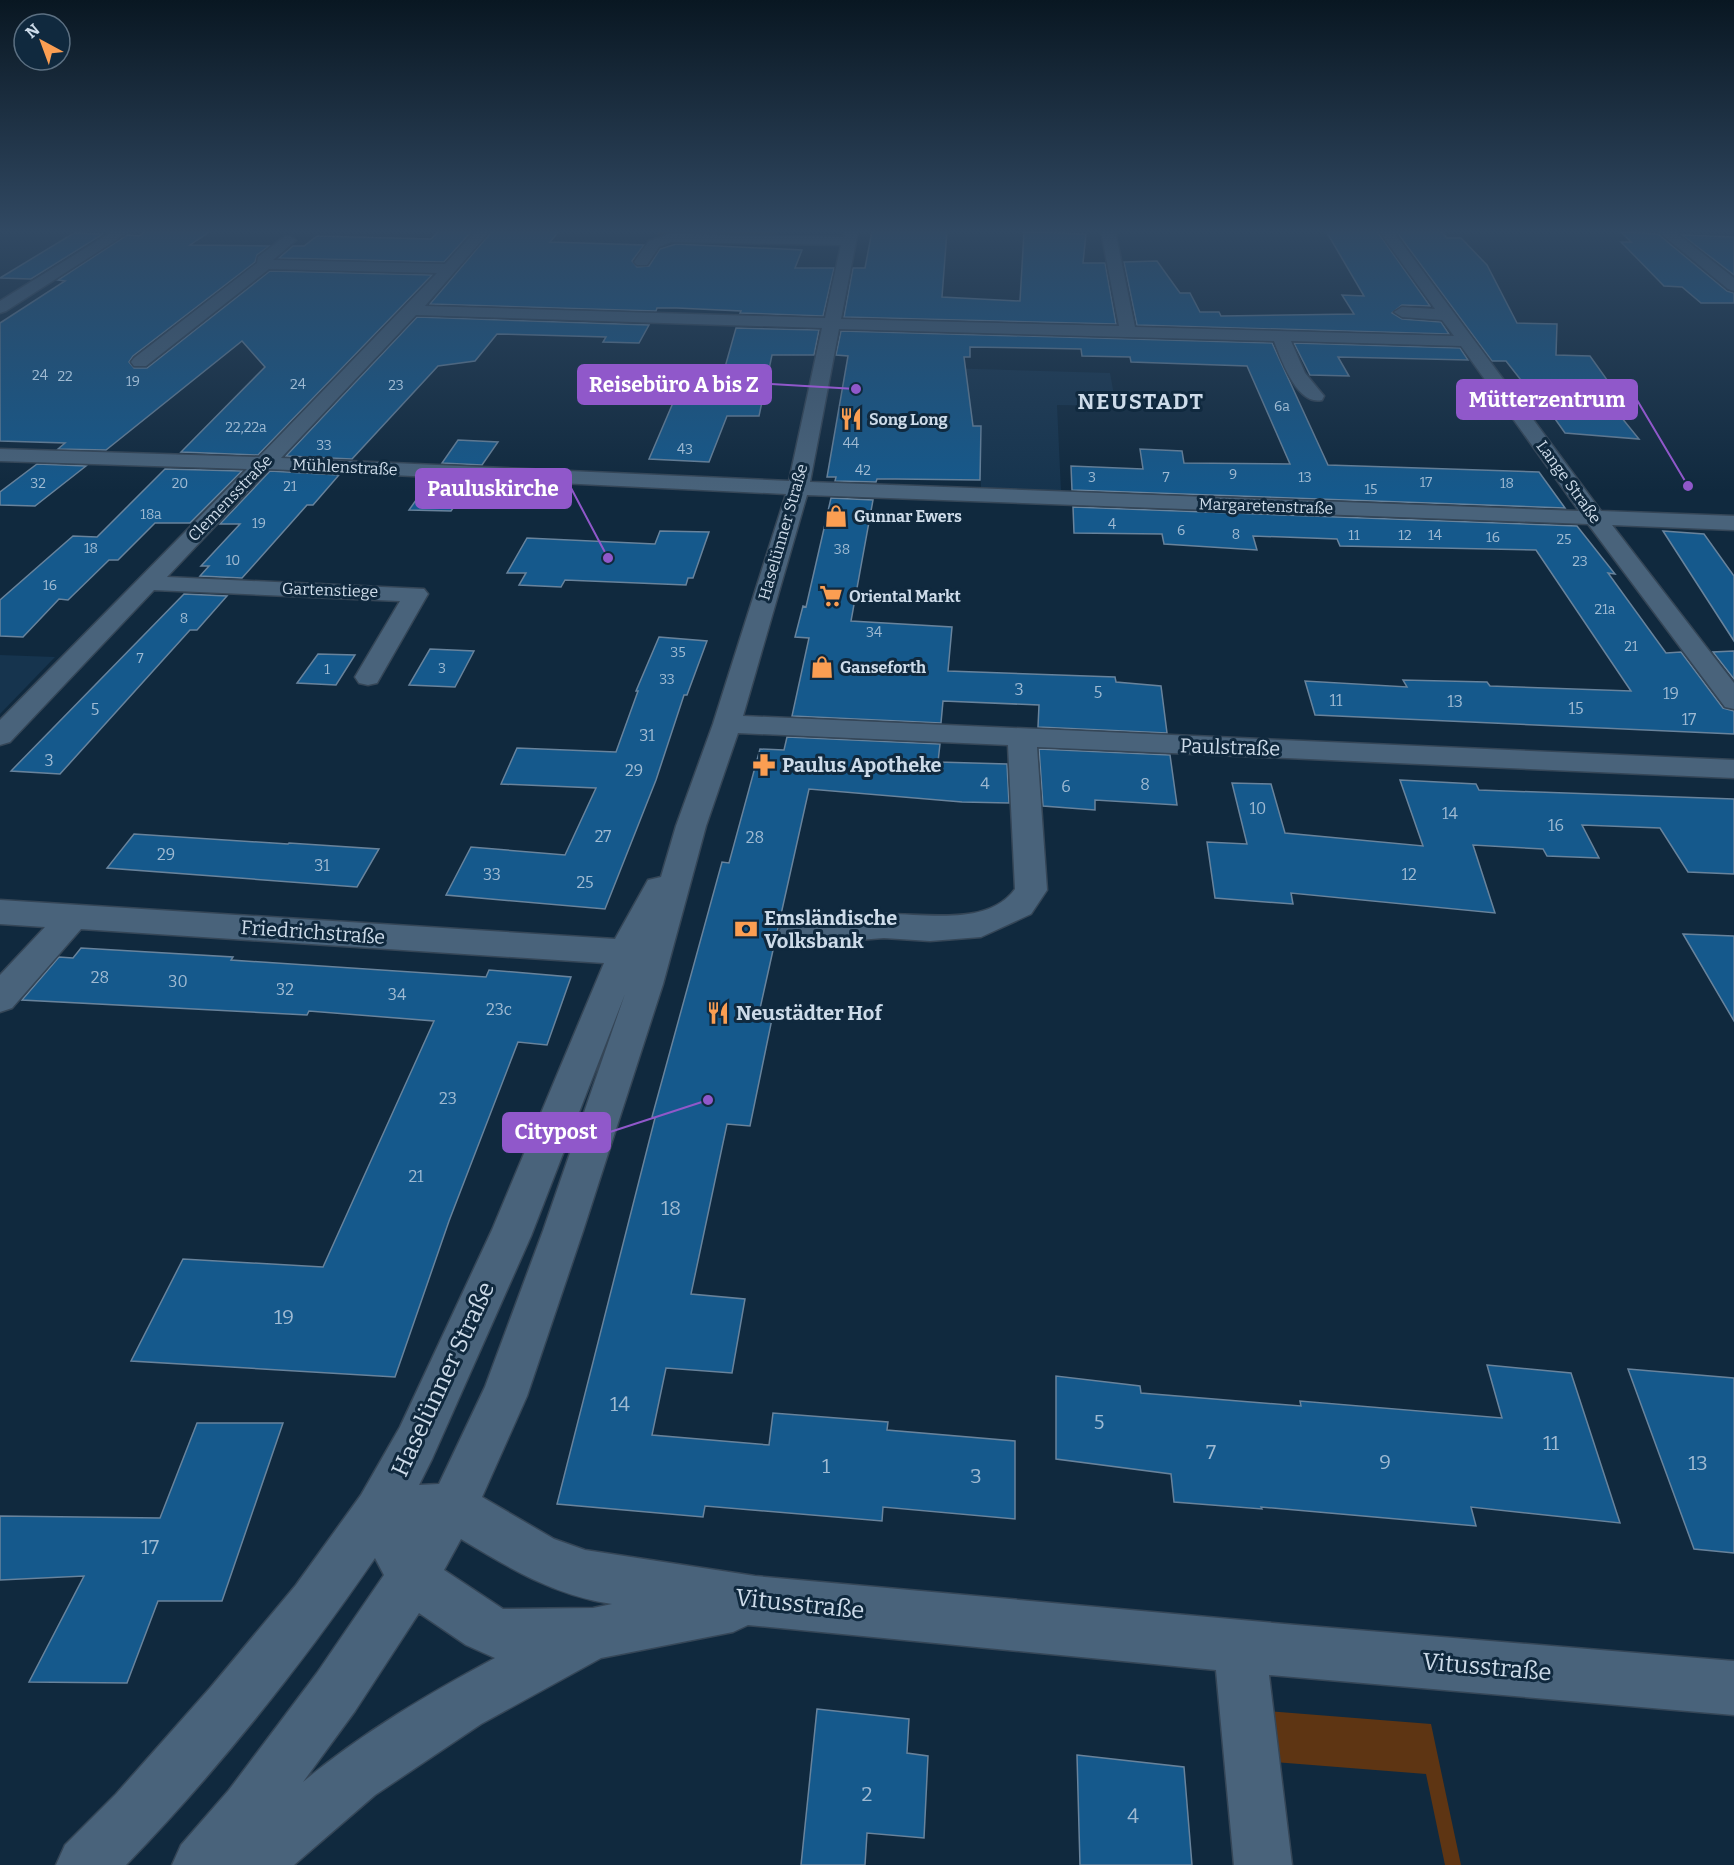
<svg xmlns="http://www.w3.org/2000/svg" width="1734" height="1865" font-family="Bitter,serif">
<rect width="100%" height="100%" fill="#10293e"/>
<path fill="#16344e" d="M881 366 1110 373 1116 406 1057 405 1061 491 981 488 980 455Z
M0 655 55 657 0 714Z"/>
<path fill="#5e3513" d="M659 231H776L774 238 657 235Z
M1266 1711 1431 1724 1461 1865H1445L1426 1774 1274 1762Z"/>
<path fill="#15598c" stroke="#68839c" stroke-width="1.5" d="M146 231H211L190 245 269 246 257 255 255 262 133 356 129 362 134 368H147L270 271 432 275 258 455 181 452 265 367 242 341 106 450 58 449 65 443 0 441V323L65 281 58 280 127 235 139 236Z
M439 231H472L444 262 279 258 293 246H304L317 236 431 239Z
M492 231H559L550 242 644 245 632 261 637 267 649 266 660 249 676 244 802 250 795 268H834L823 316 740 313 741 311 677 308H657L656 311 430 304Z
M872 231H947L942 297 1020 301 1024 232 1086 234 1083 263H1105L1116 324 844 317 853 268H865Z
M1326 231H1377L1430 306 1402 305 1392 313 1402 319 1441 322 1449 334 1137 325 1124 262 1157 261 1180 293H1190L1200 312H1219L1221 316 1354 314 1342 295 1364 296Z
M1396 231H1441L1447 238H1461L1487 265 1517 323 1557 324 1556 355 1590 356 1615 391 1602 392 1606 396H1604L1639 439 1565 433 1534 389H1528L1506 361H1492Z
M1621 232 1658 234 1727 291 1734 293V303H1701L1682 287 1664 286 1621 242H1631Z
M74 233 103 234 31 279 0 278Z
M1682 235 1734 237V275Z
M417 317 649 325 639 343 603 342 606 337 497 334 475 361 438 366 352 459 286 456Z
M736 328 819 330 814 355H772L759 416H727L709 462 649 459 681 384 720 385Z
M841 331 1272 343 1328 465 1539 472 1565 508 1072 490 1071 466 1143 469 1140 449 1182 451 1184 463 1290 464 1247 366 1131 362 1130 357 1082 356 1081 349 970 347V357H964L973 426H981L980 480 896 479H877L876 482 835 481 836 477H827L848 356 836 355Z
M1294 343 1460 348 1468 360 1338 357 1349 376 1310 375Z
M458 440 498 442 482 465 442 463Z
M37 464 86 466 35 506 0 505V492Z
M165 469 242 471 190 523H155L118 560H109L68 600 59 599 23 637 0 636V600L73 536 97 537Z
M270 471 339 475 313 505H307L242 578 200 576 209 566H201L240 524H220Z
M431 479 472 481 451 511 409 510Z
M831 498 873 500 851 621 952 627 948 671 1115 677 1116 682 1161 686 1167 733 1038 727 1039 705 943 701 941 723 792 716 809 638 795 637 803 606 806 607Z
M1073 507 1577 526 1615 574 1608 573 1666 653 1681 652 1723 708 1734 711V734L1315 715 1305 681 1407 687 1403 680 1487 682 1490 686 1631 691 1536 550 1340 546 1337 539 1253 536 1257 550 1164 544 1162 534 1074 533Z
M660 531 709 532 693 578H688L686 585 565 580 561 587 519 585 526 573H507L527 538 655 544Z
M1663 531 1704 534 1734 576V641Z
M184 594 227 596 197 630H190L60 774 11 771Z
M659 637 707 641 687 695H684L656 780 605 909 446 895 471 847 565 855 596 788 501 784 517 748 616 752 638 691H636Z
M430 649 474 651 455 687 409 685Z
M1734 651V679L1713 652Z
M318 654 355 655 336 685 297 683Z
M787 737 940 744 938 762 1007 764 1009 803 962 802 809 789 759 1013 773 1014 750 1126 727 1124 691 1294 745 1299 732 1373 666 1368 652 1435 769 1445 773 1413 888 1422 887 1430 1015 1441V1519L883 1507 882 1521 705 1506 703 1517 557 1504 655 1118 652 1117 722 862 729 863 760 749 784 750Z
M1039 749 1170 755 1177 805 1095 800V810L1043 806Z
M1400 780 1476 784 1479 790 1734 799V874L1688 872 1660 828 1582 825 1599 858 1547 856 1543 849 1473 845 1495 913 1291 893 1293 904 1215 898 1207 842 1247 844 1232 783 1271 784 1285 833 1423 846Z
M134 834 288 844 289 843 379 849 357 887 107 868Z
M1683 934 1734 936V1021Z
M81 948 233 957 231 960 486 977 489 970 571 977 547 1045 518 1042 449 1221 395 1377 131 1361 183 1259 323 1267 434 1021 309 1011 307 1015 22 1000 59 957 73 958Z
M1487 1365 1571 1373 1620 1523 1471 1507 1476 1526 1261 1507 1262 1509 1174 1502 1171 1474 1056 1459V1376L1140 1386 1141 1393 1301 1406 1300 1401 1502 1418Z
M1628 1369 1734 1378V1553L1694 1549Z
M197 1423H283L222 1601H158L127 1683 29 1682 84 1576 0 1580V1516L160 1518Z
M817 1709 909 1719 907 1753 928 1756 924 1838 867 1833 865 1865H801Z
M1077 1755 1184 1767 1192 1865H1080Z"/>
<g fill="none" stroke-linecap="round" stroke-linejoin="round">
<g stroke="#354657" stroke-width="3">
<path id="minor" d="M113 231H130L6 311 0 313V301Z
M475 231H490L425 306 825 318 841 245 671 242 659 247 647 265H637L634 262 649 241 669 234 843 237 844 231H858L841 319 1119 326 1101 231H1115L1135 327 1454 336 1442 320 1402 317 1394 312 1402 307 1435 309 1379 231H1393L1601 511 1734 516V530L1612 525 1734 683V709L1725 707 1588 524 807 495 743 716 1734 760V778L1037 747 1047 890 1031 914 981 937 930 941 884 938 795 945 783 942 778 933 783 924 795 921C824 918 854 914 883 914 924 913 988 927 1015 889L1008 745 738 733 706 826 663 984 583 1231 527 1396 482 1497 554 1539 585 1550 755 1576 1296 1625 1734 1661V1715L1269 1675 1292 1865H1234L1216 1670 748 1625 733 1632 601 1658 481 1724 375 1795 294 1865H172L181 1845 229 1790 317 1673 384 1575 375 1558C301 1666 217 1771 126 1865H56L65 1845 116 1794 210 1688 296 1585 361 1495 400 1427 492 1230 604 963 81 929 12 1008 0 1012V975L45 927 0 924V900L615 939 648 880 661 877 676 826 713 724 786 494 269 469 167 577 424 589 428 594 377 683 368 685 359 683 355 677 400 601 154 590 10 742 0 745V720L247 469 0 461V449L259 457 437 273 269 269 146 366H134L131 362 134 358 257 263 258 257 284 237 289 236 296 240 273 260 445 264ZM416 315 822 328 789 481 281 458ZM839 329 1274 341C1281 359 1297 406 1322 400L1324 396 1305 373 1291 341 1461 346 1579 511 810 482ZM625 994 543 1231 485 1387 439 1484 419 1485 432 1459 531 1236ZM461 1539C511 1569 554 1595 612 1604L593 1608 503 1609 444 1570ZM419 1613 466 1645 495 1658C428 1694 362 1733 303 1782L355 1711Z
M1658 231H1674L1734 278V291L1728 289Z"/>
</g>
<use href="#minor" fill="#49637b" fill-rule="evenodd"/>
</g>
<linearGradient id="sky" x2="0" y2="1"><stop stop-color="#091722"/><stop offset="0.47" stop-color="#314963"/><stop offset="1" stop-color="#314963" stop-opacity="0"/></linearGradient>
<rect width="1734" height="492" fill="url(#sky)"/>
<defs>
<g id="restaurant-bare" transform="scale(1.8)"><path d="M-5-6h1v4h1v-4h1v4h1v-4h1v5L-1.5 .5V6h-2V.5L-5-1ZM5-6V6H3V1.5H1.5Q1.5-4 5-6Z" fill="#fb9e52" stroke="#10293e" stroke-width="2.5" paint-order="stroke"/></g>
<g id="shop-bare" transform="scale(1.8)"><path d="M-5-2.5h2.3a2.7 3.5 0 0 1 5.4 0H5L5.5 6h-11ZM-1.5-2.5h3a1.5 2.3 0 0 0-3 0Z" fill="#fb9e52" stroke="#10293e" stroke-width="2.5" paint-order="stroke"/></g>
<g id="supermarket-bare" transform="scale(1.8)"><path d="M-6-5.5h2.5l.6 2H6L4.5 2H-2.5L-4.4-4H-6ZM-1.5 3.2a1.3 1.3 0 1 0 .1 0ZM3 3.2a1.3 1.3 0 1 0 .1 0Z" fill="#fb9e52" stroke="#10293e" stroke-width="2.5" paint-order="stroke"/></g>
<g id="pharmacy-bare" transform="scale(1.8)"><path d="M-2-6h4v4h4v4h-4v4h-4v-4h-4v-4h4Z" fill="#fb9e52" stroke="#10293e" stroke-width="2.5" paint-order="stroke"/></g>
<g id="bank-bare" transform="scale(1.8)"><path d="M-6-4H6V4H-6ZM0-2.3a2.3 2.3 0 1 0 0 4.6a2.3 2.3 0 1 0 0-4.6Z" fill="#fb9e52" stroke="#10293e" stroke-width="2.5" paint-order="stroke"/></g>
</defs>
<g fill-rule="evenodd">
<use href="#restaurant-bare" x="851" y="419"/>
<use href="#shop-bare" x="836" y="516"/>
<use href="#supermarket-bare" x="831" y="596"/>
<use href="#shop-bare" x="822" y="667"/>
<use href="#pharmacy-bare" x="764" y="765"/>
<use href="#bank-bare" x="746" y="929"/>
<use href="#restaurant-bare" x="718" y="1013"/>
</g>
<g text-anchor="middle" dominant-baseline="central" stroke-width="6" stroke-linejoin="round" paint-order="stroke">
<g font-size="14" fill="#9fbad2">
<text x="40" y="375">24</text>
<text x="65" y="376">22</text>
<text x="133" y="381">19</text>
<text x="298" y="384">24</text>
<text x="396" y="385">23</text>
<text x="1282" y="406">6a</text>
<text x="246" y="427">22,22a</text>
<text x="851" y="443">44</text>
<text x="324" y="445">33</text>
<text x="685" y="449">43</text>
<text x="863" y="470">42</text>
<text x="1233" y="474">9</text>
<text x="1092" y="477">3</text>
<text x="1166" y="477">7</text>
<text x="1305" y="477">13</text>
<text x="1426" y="482">17</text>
<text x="38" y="483">32</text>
<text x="180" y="483">20</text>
<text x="1507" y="483">18</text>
<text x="290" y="486">21</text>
<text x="1371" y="489">15</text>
<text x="151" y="514">18a</text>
<text x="259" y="523">19</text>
<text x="1112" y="524">4</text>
<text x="1181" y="530">6</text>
<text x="1236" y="534">8</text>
<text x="1354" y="535">11</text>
<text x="1405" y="535">12</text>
<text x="1435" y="535">14</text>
<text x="1493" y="537">16</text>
<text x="1564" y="539">25</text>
<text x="91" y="548">18</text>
<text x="842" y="549">38</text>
<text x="233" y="560">10</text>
<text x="1580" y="561">23</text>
<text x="50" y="585">16</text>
<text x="1605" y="609">21a</text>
<text x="184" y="618">8</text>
<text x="874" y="632">34</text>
<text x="1631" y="646">21</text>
<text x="678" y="652">35</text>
<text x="140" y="658">7</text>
<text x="442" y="668">3</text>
<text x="327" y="669">1</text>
<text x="667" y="679">33</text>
</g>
<g font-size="16" font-weight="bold" fill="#cddbe9" stroke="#10293e" text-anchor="start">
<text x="869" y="419">Song Long</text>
<text x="854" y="516">Gunnar Ewers</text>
<text x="849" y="596">Oriental Markt</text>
<text x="840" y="667">Ganseforth</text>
</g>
<g font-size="16" fill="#cddbe9" stroke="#10293e">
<text transform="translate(345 467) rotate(3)">Mühlenstraße</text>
<text transform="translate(1569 482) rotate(54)">Lange Straße</text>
<text transform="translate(230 498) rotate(-46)">Clemensstraße</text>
<text transform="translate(1266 506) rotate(2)">Margaretenstraße</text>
<text transform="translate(783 532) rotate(-74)">Haselünner Straße</text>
<text transform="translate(330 590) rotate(2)">Gartenstiege</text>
</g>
<g font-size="16" fill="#9fbad2">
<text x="1019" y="689">3</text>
<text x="1098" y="692">5</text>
<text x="1671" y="693">19</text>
<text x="1336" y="700">11</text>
<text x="1455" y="701">13</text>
<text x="1576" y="708">15</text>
<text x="95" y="709">5</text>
<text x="1689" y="719">17</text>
<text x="647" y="735">31</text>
<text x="49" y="760">3</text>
<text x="634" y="770">29</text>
<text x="985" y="783">4</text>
<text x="1145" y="784">8</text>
<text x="1066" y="786">6</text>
<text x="1258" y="808">10</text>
<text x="1450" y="813">14</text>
<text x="1556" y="825">16</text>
<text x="603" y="836">27</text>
<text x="755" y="837">28</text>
<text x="166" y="854">29</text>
<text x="322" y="865">31</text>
<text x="492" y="874">33</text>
<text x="1409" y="874">12</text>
<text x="585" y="882">25</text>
<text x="100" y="977">28</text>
<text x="178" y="981">30</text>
<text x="285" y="989">32</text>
<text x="397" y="994">34</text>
<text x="499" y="1009">23c</text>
<text x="448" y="1098">23</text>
<text x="416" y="1176">21</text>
</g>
<g font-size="20" fill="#cddbe9" stroke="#10293e">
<text transform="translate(1230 747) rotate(2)">Paulstraße</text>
<text transform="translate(313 932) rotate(4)">Friedrichstraße</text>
</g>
<g font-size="20" font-weight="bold" fill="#cddbe9" stroke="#10293e" text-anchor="start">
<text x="782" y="765">Paulus Apotheke</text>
<text x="764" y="918">Emsländische<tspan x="764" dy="23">Volksbank</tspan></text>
<text x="736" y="1013">Neustädter Hof</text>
</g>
<g font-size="20" fill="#9fbad2">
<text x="671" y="1208">18</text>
<text x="284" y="1317">19</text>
<text x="620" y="1404">14</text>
<text x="1099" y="1422">5</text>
<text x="1551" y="1443">11</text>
<text x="1211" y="1452">7</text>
<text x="1385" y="1462">9</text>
<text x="1698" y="1463">13</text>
<text x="826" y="1466">1</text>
<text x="976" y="1476">3</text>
<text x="150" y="1547">17</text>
<text x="867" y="1794">2</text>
<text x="1133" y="1816">4</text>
</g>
<g font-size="22" font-weight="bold" letter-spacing="1.5" fill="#cddbe9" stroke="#10293e">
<text x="1141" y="401">NEUSTADT</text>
</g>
<g font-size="24" fill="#cddbe9" stroke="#10293e">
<text transform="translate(443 1379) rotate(-65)">Haselünner Straße</text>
<text transform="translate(800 1604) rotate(6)">Vitusstraße</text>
<text transform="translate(1487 1667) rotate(5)">Vitusstraße</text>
</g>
</g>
<path fill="none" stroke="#9058ca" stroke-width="2" d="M856 389L771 384M1688 486L1637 400M608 558L571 488M708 1100L610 1132"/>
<g fill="#9058ca" stroke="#10293e" stroke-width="2">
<circle cx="856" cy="389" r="6"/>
<circle cx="1688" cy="486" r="6"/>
<circle cx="608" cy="558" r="6"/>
<circle cx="708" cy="1100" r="6"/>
</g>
<g fill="#9058ca" stroke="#9058ca" stroke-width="2">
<rect x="578" y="365" width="193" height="39" rx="6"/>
<rect x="1457" y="380" width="180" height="39" rx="6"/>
<rect x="416" y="469" width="155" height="39" rx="6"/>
<rect x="503" y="1113" width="107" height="39" rx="6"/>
</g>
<g font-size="21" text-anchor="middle" font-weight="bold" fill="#fff">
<text x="674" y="392">Reisebüro A bis Z</text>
<text x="1547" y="407">Mütterzentrum</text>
<text x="493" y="496">Pauluskirche</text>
<text x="556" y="1139">Citypost</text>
</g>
<g transform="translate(42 42) rotate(319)"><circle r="28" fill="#10293e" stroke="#5c7082" stroke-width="1.5"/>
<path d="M0-4.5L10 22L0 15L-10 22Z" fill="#fb9e52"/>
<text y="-9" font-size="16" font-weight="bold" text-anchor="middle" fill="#cddbe9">N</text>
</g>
</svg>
